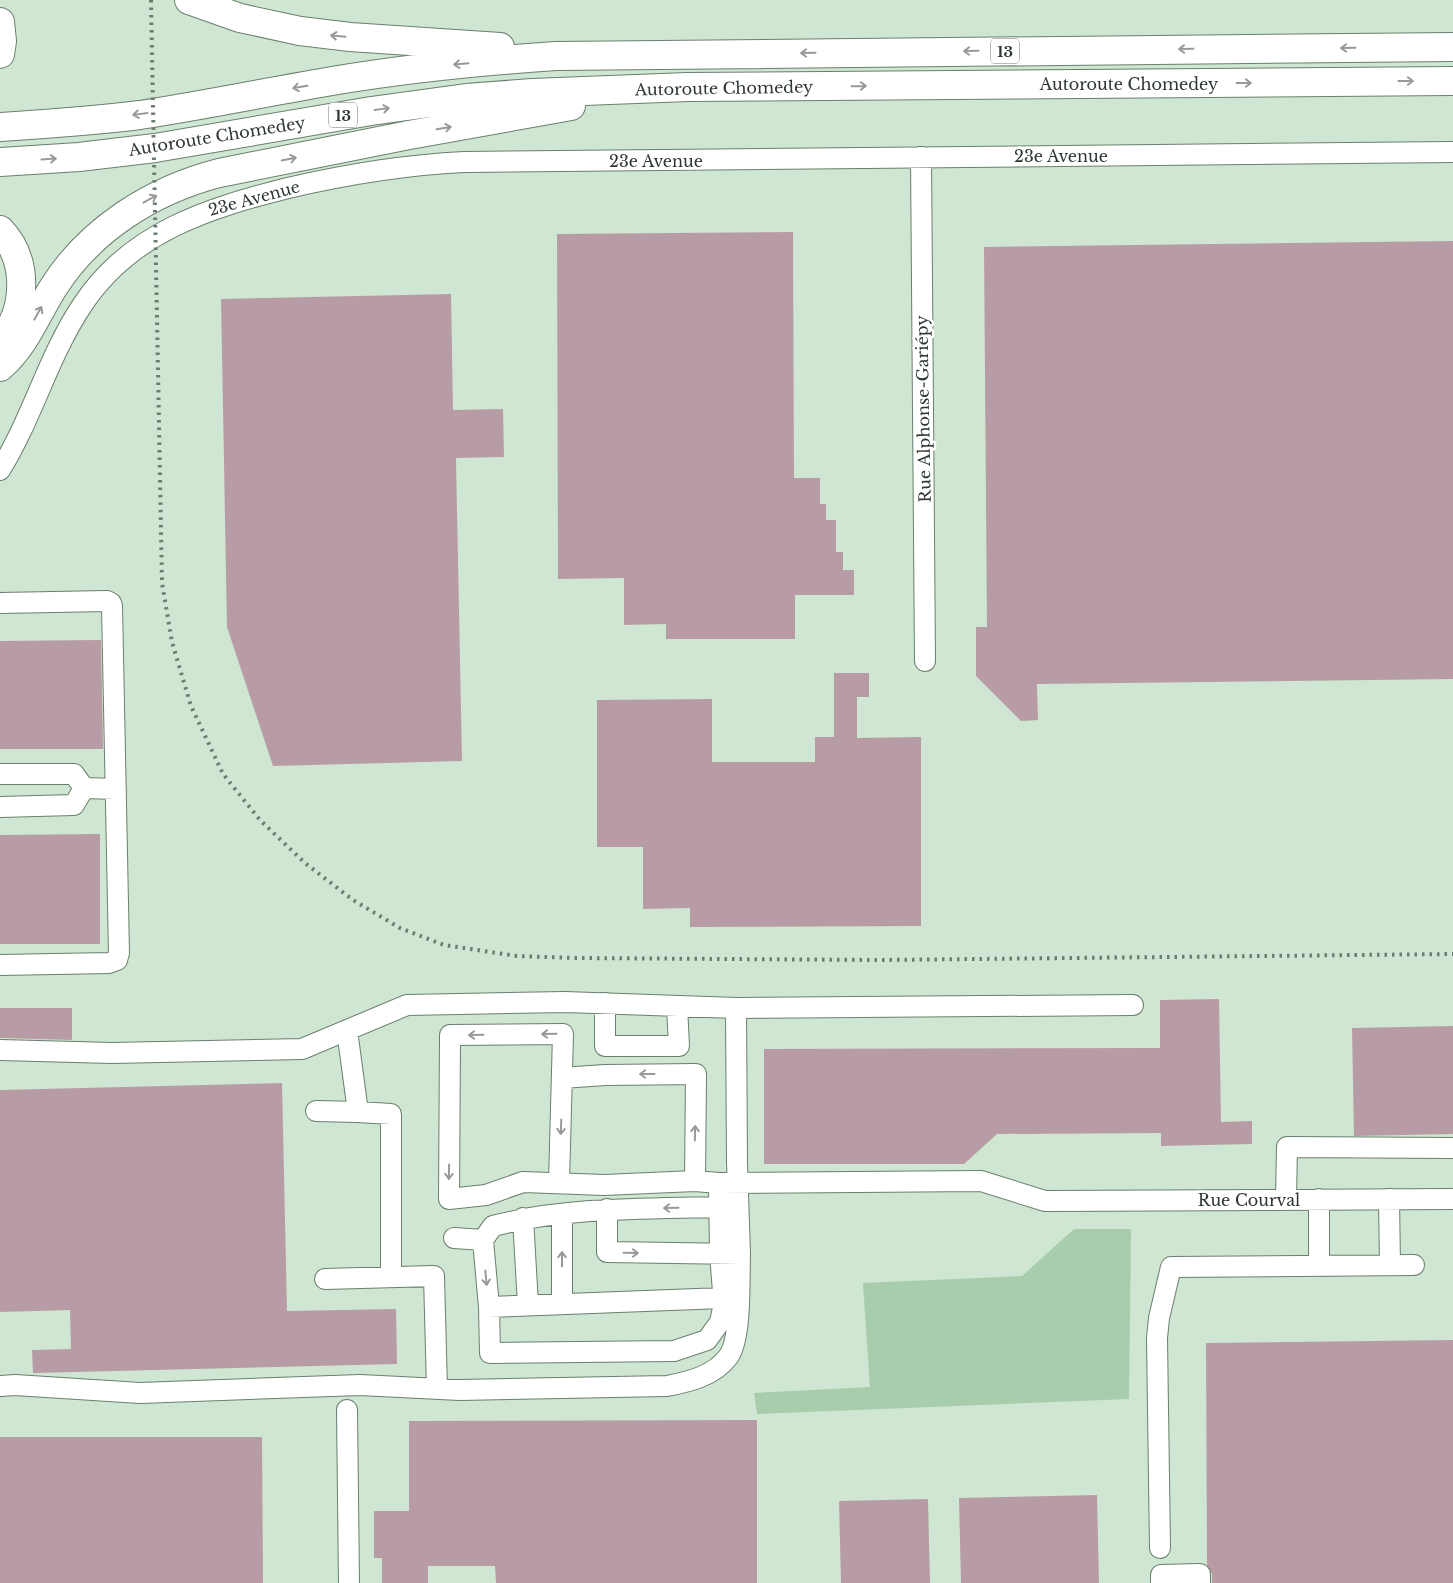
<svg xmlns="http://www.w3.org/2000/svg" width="1453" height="1583" font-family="'Libre Baskerville',serif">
<rect width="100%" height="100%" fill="#cfe6d2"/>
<path fill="#a7cdac" d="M1074 1229H1131L1129 1399 757 1414 754 1393 870 1387 863 1283 1022 1276Z"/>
<path fill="#b89ca5" d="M793 232 794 478H820V504H826V520H836V552H843V570H854V595H795V639H666V624L624 625V578L558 579 557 234Z
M1453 241V679L1037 684 1038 720 1021 721 976 676V627H987L984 247Z
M451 294 453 410 503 409 504 457 456 458 462 761 273 766 227 627 221 299Z
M101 640 103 749H0V641Z
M834 673H869V697H857V738L921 737V926L690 927V908L643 909V847H597V700L712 699V762H815V737H834Z
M100 834V944H0V835Z
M1219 999 1221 1122 1252 1121V1144L1161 1146V1133L997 1134 964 1164H764V1049L1160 1048V1000Z
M0 1008H72V1040L0 1038Z
M1453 1026V1134L1354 1136 1352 1028Z
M282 1083 287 1311 396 1309 397 1364 33 1373 32 1350 71 1349 70 1310 0 1312V1090Z
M1453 1340V1583H1212V1574L1207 1565 1206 1343Z
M757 1420V1583H496L495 1566H428V1583H382V1558H374V1511H409V1421Z
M0 1437H262L263 1583H0Z
M1097 1495 1099 1583H961L959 1498Z
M928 1499 930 1583H841L839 1501Z"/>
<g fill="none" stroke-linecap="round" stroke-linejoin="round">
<g stroke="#6b7f6d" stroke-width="22">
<path id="minor" d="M921 157 925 661
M0 470C33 417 48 356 83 304 131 232 208 208 288 188 348 174 402 165 464 162L1453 152
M0 603 107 601 111 603 112 606 119 953 117 960 109 963 0 965
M0 774H74L84 788 116 789
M0 807 74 805 84 788
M605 1003V1046H679L677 1006
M736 1008 1133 1005
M347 1030 358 1112 391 1114V1277
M0 1050 112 1053 302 1049 407 1005 565 1002 736 1008 737 1162 740 1254 607 1252V1209
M562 1078 605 1075 696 1074 695 1181
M316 1111 358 1112
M559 1182 563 1034 450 1035 449 1199 486 1195 523 1182 604 1185 695 1181 719 1183 981 1181 1045 1201 1453 1199
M719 1183 720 1254 724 1304 720 1322 707 1340 674 1351 490 1353 489 1307 483 1240 493 1226C566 1207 644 1209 719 1207
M1286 1199 1287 1147 1453 1148
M1389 1199 1390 1265
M562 1214V1304
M523 1218 528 1305
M454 1238 483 1240
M1319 1266V1199
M325 1279 434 1276 437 1389
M489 1307 723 1298
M0 1386 15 1385 140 1393 360 1385 460 1390 667 1386C688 1382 714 1376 728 1357 742 1339 739 1278 740 1254
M347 1410 349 1583
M1160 1548 1157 1338 1159 1318 1171 1267 1414 1265
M1161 1583V1575L1200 1574V1583"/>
</g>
<g stroke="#6b7f6d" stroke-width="30">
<path id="highway" d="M189 0 240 18 300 31 350 37 500 47
M0 22 2 41 0 54
M0 127C47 124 93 121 140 115 206 105 272 91 338 80 410 68 483 61 556 56L1453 47
M0 162 79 157 155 148 371 111 466 98 532 93 688 87 1453 81
M0 230C29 260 27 309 2 340
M0 367C25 346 36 315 53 288 90 229 153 190 219 173L409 135 571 106"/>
</g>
<use href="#minor" stroke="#fff" stroke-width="20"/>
<use href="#highway" stroke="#fff" stroke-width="28"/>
<path stroke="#6d7c70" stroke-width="4" stroke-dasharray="2.5 5" stroke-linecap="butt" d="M151 0 162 583 172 642 191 706 223 774 260 820 305 863 353 900 400 928 444 945 517 956 575 958 880 960 1453 954"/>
</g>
<defs><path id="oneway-shaft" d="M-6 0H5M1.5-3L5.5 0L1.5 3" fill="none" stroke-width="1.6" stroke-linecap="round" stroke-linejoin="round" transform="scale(1.25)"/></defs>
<g stroke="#969b98">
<use href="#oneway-shaft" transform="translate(338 36) rotate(-175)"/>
<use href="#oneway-shaft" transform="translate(1348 48) rotate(179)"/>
<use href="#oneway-shaft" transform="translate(1186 49) rotate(179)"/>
<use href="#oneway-shaft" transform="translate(971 51) rotate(179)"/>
<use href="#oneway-shaft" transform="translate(808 53) rotate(179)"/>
<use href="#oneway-shaft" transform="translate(461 64) rotate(175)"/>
<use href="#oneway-shaft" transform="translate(1406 81)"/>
<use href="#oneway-shaft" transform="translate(1244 83)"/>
<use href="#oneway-shaft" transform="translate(859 86) rotate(-1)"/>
<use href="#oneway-shaft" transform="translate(300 87) rotate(170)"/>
<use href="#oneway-shaft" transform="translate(382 109) rotate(-8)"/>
<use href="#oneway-shaft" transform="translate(140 114) rotate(172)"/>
<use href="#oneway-shaft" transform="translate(444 128) rotate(-10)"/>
<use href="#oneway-shaft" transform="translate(49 159) rotate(-4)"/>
<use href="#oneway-shaft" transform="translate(289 159) rotate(-11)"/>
<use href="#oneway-shaft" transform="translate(150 199) rotate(-29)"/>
<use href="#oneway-shaft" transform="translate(38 313) rotate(-61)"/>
<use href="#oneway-shaft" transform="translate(549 1034) rotate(179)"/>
<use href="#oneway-shaft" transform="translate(476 1035) rotate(179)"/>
<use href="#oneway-shaft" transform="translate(647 1074) rotate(180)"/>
<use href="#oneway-shaft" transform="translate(561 1127) rotate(92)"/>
<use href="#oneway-shaft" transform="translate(695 1133) rotate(-89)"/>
<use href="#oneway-shaft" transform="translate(449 1172) rotate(91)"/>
<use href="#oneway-shaft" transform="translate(671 1208) rotate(179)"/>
<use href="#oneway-shaft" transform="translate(631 1253) rotate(1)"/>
<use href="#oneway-shaft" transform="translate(562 1259) rotate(-90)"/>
<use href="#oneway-shaft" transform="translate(486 1278) rotate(85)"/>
</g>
<g text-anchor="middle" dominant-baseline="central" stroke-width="5" stroke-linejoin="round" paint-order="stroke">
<g fill="#fff" stroke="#6d736e" stroke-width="1">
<rect x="991" y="38.5" width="28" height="25" rx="4"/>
<rect x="329" y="102.5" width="28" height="25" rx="4"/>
</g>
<g font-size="15" font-weight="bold" fill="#2e3730">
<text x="1005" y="51">13</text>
<text x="343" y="115">13</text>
</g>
<g font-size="16" fill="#2e3730" stroke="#fff">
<text x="1129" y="84">Autoroute Chomedey</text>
<text transform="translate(724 88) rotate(-1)">Autoroute Chomedey</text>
<text transform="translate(217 136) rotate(-9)">Autoroute Chomedey</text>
<text x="1061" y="156">23e Avenue</text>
<text x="656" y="161">23e Avenue</text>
<text transform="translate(254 198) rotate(-15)">23e Avenue</text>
<text transform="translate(923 409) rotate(-91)">Rue Alphonse-Gariépy</text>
<text x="1249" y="1200">Rue Courval</text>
</g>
</g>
</svg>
